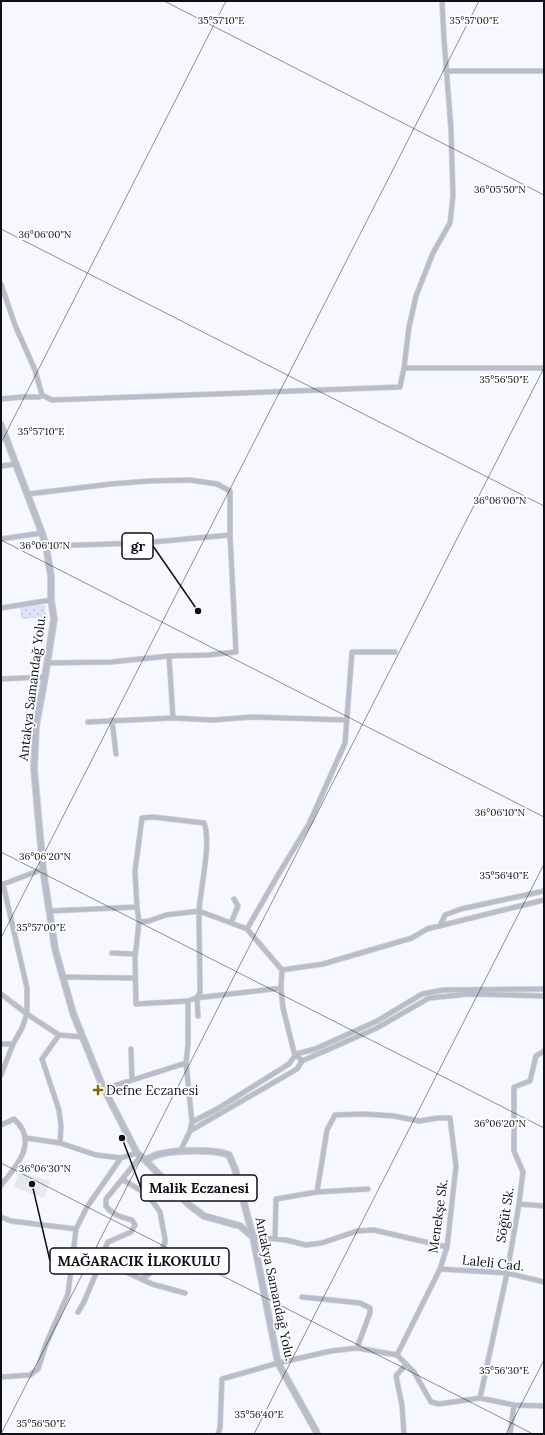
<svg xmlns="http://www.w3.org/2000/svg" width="545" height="1435" font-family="Lora,serif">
<defs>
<pattern id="garden-dots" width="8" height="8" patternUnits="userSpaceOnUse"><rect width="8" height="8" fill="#dee2f9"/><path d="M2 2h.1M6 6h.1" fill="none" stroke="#bdc1d5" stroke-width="1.8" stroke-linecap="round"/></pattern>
</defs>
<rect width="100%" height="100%" fill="#f7f8ff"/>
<path fill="#e6e8f0" d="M19 1172 50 1181 44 1198 14 1187Z"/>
<path fill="url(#garden-dots)" d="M45 605 46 617 21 619 20 607Z"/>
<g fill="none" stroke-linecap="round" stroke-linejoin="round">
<g stroke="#d2d3da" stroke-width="6">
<path id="minor" d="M446 71H544
M1 284 15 325 35 370 42 395
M404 368H544
M1 399 22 397H39L42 395 52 400 400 387 404 368 409 327 416 296 433 253 450 223 453 196 451 129 444 39 442 1
M1 466 17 464
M28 494 111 484 149 481 190 480 217 484 230 491V535L236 652 208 655 169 656 111 662 47 663
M1 539 42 533
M46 546 142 543 230 535
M1 608 51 600
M169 656 173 718
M1 679 45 677
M112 720 116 754
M88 722 173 718 213 720 252 717 346 720
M1 885 43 869
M50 911 137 907
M139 922 149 921 166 915 199 911 247 929 282 970 281 988 283 1008 294 1052 302 1061
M231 923 238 906 234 899
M440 926 445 915 461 909 544 891
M247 929 278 875 309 824 345 743 352 652H395
M112 953 135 954
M282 970 323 964 412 938 427 929 544 900
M63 977 134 978
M1 994 27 1014 59 1035 82 1037
M196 998 281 988
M197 998 198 1016
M59 1035 42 1059 59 1110 61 1126 60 1143
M1 1044H13
M131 1049 132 1080
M1 1075 13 1044 22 1028 27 1014V988L3 884
M104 1089 186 1063
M192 1122 217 1109 289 1064 296 1054 315 1049 377 1021 422 994 443 990 544 989
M1 1125 14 1119C39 1141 17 1166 1 1185
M190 1131 297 1069 302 1061 377 1028 429 998 469 994 544 996
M26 1138 60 1143 96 1155 121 1158
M180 1152 190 1131 192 1122 186 1063 188 1044V1001L136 1004 135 958 139 922 137 907 135 871 142 818 153 817 204 823C212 842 200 889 199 912 199 939 200 966 200 993L196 998 188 1001
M141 1156 106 1199V1206C112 1215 122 1217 132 1220L135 1225 131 1232 108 1242 104 1251 111 1263 126 1272 152 1284 185 1293
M317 1192 368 1189
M519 1204 544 1206
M1 1217 11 1221 76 1229
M253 1237 286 1240 306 1245 322 1243 357 1231 374 1230 447 1247
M275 1239 276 1199 317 1192 327 1130 335 1115 364 1114 394 1116 419 1121 438 1118H450L456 1166 447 1247 440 1269 397 1355
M118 1267 132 1261 156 1258 159 1254 165 1243V1239L160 1212 148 1195 122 1179
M440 1269 507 1273 544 1282
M141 1279C152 1273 155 1271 156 1258
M302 1297 360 1303 370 1308V1313L357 1348
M78 1312 84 1302 97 1271 110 1261
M1 1377 30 1375 38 1369 46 1344 68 1294 76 1229 87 1207 121 1158 137 1153
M480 1398 507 1273 519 1204 523 1172 514 1151V1087L530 1081 536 1056 544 1051
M218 1434 220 1428 222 1379 278 1363 331 1351 357 1348 397 1355 414 1372 431 1402 439 1404 480 1398 514 1405 544 1406
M404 1434 402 1405 396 1376 406 1364
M510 1434 514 1405"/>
</g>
<g stroke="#d2d3da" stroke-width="8">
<path id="tertiary" d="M1 425 42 533 46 546 51 576V600L54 619 45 677 36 726 34 769 43 869 55 949 73 1013 102 1085 137 1153 145 1160C150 1158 155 1155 160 1154 175 1150 215 1149 229 1155L235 1169 253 1237 278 1363 316 1431 317 1434
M145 1160 188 1204 204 1216 240 1226 253 1237"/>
</g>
<use href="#minor" stroke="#b9bcca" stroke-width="4.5"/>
<use href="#tertiary" stroke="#b9bcca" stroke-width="6"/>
</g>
<path fill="none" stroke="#0e0f1a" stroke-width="1" stroke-opacity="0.45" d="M164 1 544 195M1 229 544 506M1 443 226 1M1 540 544 817M1 852 544 1128M1 938 479 1M1 1163 533 1434M1 1434 544 368M254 1434 544 864M506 1434 544 1360"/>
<path fill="#7e6d08" stroke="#fff" stroke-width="1.5" d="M96 1084h4v4h4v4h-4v4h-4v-4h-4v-4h4z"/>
<g text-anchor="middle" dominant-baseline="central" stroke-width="3.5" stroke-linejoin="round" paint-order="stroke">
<g font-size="13" fill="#0e0f1a" stroke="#fff">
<text transform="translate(32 688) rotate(-83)">Antakya Samandağ Yolu.</text>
<text transform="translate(505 1215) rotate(-81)">Söğüt Sk.</text>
<text transform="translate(438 1216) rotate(-82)">Menekşe Sk.</text>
<text transform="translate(493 1263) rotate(6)">Laleli Cad.</text>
<text transform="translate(275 1289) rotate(78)">Antakya Samandağ Yolu.</text>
</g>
<g font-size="13" fill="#0e0f1a" stroke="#fff" text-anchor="start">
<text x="106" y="1090">Defne Eczanesi</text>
</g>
</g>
<g font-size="10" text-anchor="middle" fill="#0e0f1a" stroke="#fff" stroke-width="3.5" stroke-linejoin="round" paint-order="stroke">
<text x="221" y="24">35°57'10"E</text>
<text x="474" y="24">35°57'00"E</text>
<text x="500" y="193">36°05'50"N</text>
<text x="45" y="238">36°06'00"N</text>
<text x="504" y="383">35°56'50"E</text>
<text x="41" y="435">35°57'10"E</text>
<text x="500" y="504">36°06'00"N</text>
<text x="45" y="549">36°06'10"N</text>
<text x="500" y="816">36°06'10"N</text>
<text x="45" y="860">36°06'20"N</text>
<text x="504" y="879">35°56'40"E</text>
<text x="41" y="931">35°57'00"E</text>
<text x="500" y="1127">36°06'20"N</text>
<text x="45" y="1172">36°06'30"N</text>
<text x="504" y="1374">35°56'30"E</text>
<text x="259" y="1418">35°56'40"E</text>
<text x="41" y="1427">35°56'50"E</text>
</g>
<path fill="none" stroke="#0e0f1a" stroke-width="1.5" d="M198 611L153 546M122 1138L141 1188M32 1184L50 1261"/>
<g fill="#0e0f1a" stroke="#fff" stroke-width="1.5">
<circle cx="198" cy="611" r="4"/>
<circle cx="122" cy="1138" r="4"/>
<circle cx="32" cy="1184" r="4"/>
</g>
<g fill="#fff" stroke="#0e0f1a" stroke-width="1.5">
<rect x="122" y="533" width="31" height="26" rx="4"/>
<rect x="141" y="1175" width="116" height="26" rx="4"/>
<rect x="50" y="1248" width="179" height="26" rx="4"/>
</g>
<g font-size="14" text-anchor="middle" font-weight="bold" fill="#0e0f1a">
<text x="138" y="551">gr</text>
<text x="199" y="1193">Malik Eczanesi</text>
<text x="139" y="1266">MAĞARACIK İLKOKULU</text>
</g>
<rect width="545" height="1435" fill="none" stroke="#0e0f1a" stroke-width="4"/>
</svg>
